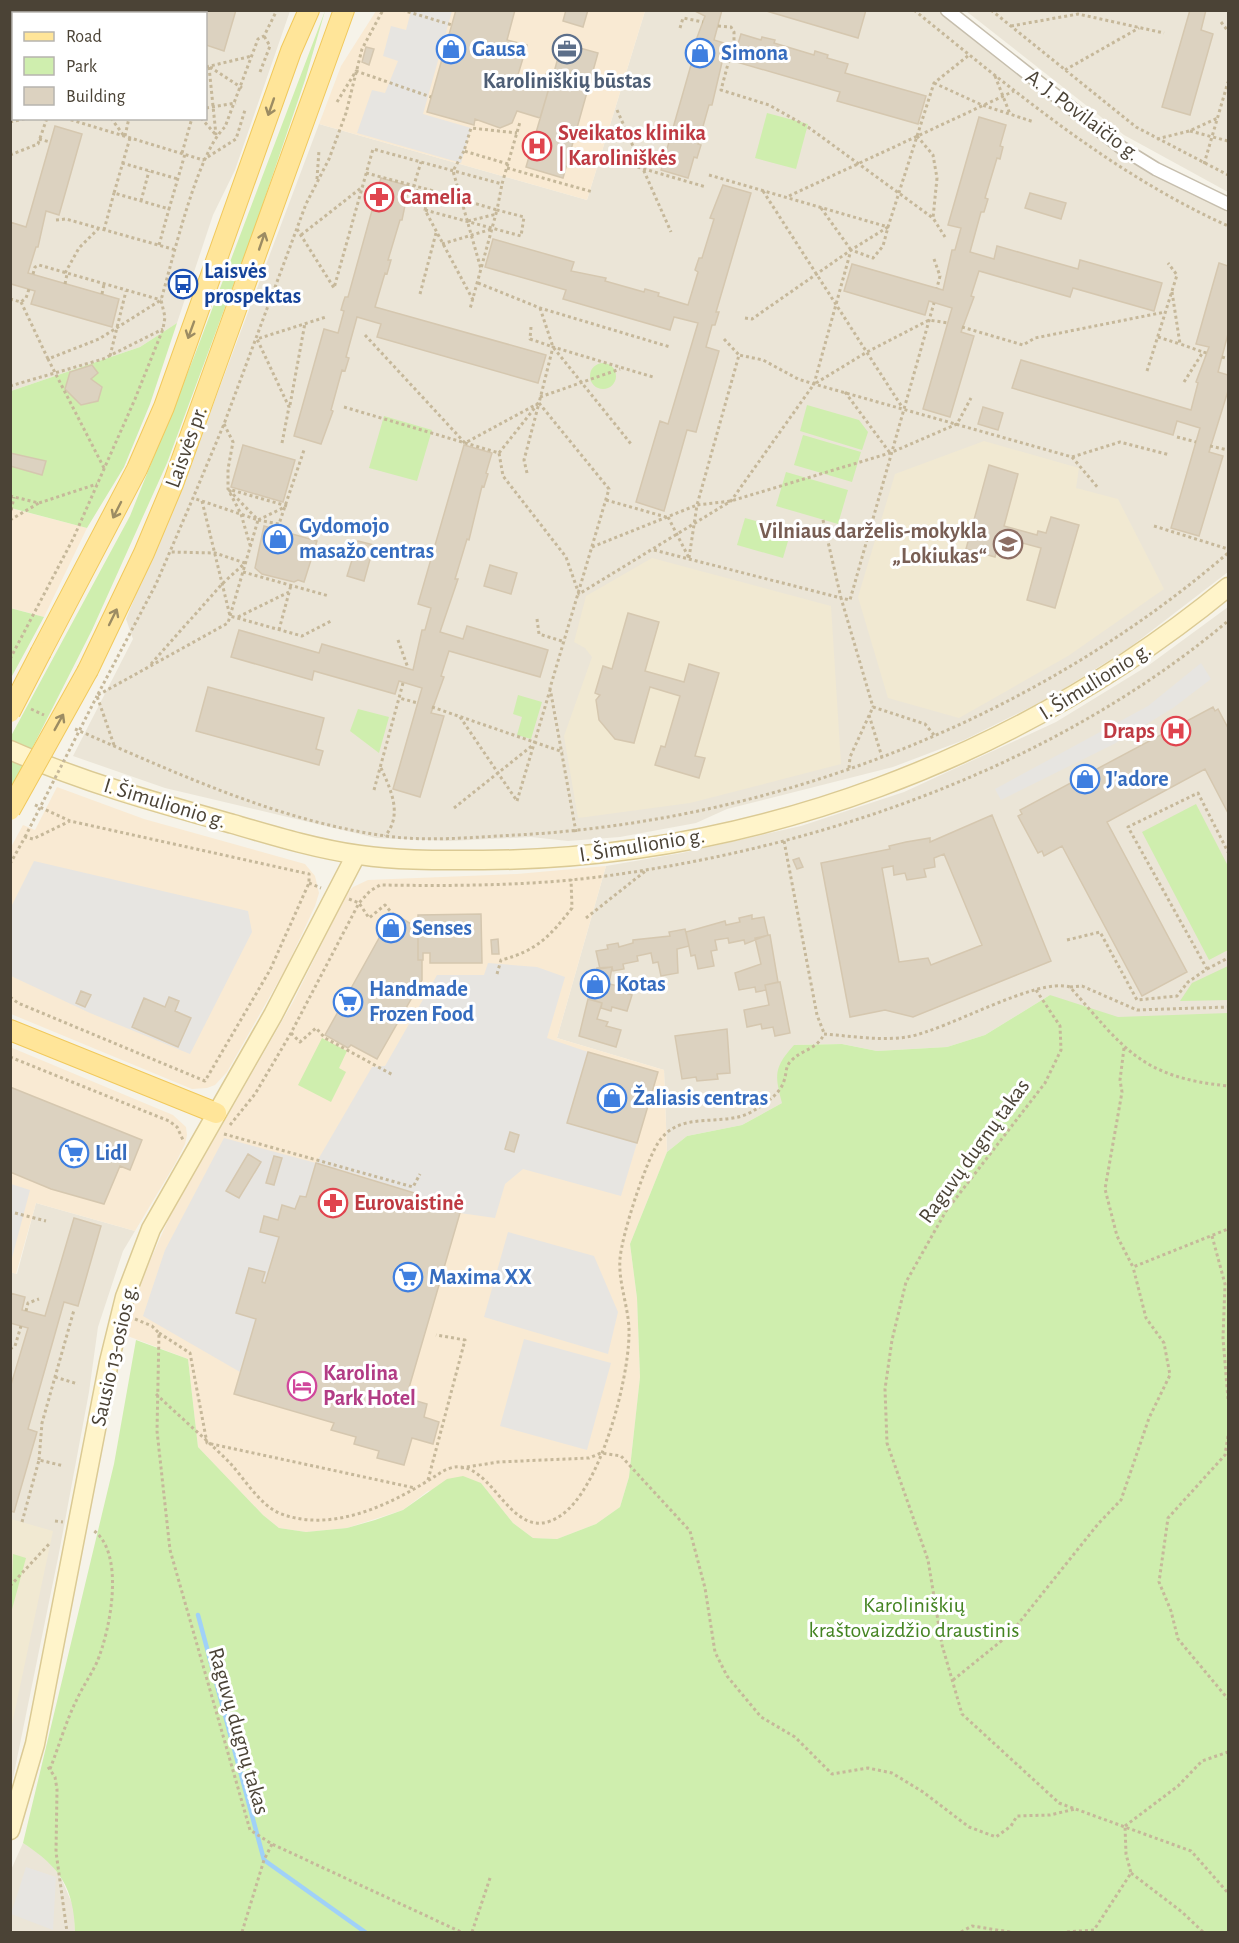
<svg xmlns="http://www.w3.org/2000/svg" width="1239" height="1943" font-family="'Alegreya Sans',sans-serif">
<rect width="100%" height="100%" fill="#f6f3e9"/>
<path fill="#ebe5d7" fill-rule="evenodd" d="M10 11H290L235 170 213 215 177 323 140 347 11 391ZM14 14H206V118H14Z
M645 11H939L1066 110 1158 176 1228 211V572L1129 648 1049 698 964 740 893 767 727 809 696 823 620 837 568 841 531 837 450 841 376 838 165 788 73 756 133 639 126 619 201 437 319 124 587 200Z
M966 11H1228V192L1124 135Z
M1228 607V1100L1050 995 985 1035 947 1047 877 1051 842 1044 794 1045 782 1103 742 1125 687 1136 667 1152 664 1070 557 1038 606 866 682 853 801 826 904 792 1056 722 1149 665Z
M36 1203 135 1231 123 1251 98 1327 89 1392 59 1553 11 1788 10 1272 17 1274Z
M23 1843 49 1860 62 1880 74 1908 75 1932H11V1870Z"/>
<path fill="#f9ead3" d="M376 11H645L587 200 319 124 341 66Z
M10 508 87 528 44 617 11 608Z
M57 787 144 819 305 864 315 876 319 893 315 906 287 966 227 1072 215 1085 207 1088 192 1089 11 1014 10 849 23 825 35 830Z
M606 866 557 1038 664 1070 667 1152 630 1244 637 1298 640 1377 629 1477 620 1507 596 1524 557 1539 533 1538 513 1523 481 1483 428 1491 403 1510 347 1528 306 1532 279 1528 263 1515 198 1447 188 1359 125 1335 141 1281 170 1216 293 1002 346 895 353 887 368 880 517 874Z
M10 1047 173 1115 186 1127 187 1135 185 1144 175 1164 135 1231 36 1203 16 1274 10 1272Z"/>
<path fill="#f1e9d2" d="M984 441 1079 468 1076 488 1118 499 1164 589 1068 656 959 718 888 698 858 597 895 474Z
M652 558 831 606 841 764 690 803 578 818 564 736 592 657 585 648 574 642 586 596Z
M11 1519 53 1531 11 1729Z"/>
<path fill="#cfeeae" d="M325 11 305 80 256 224 167 463 92 630 11 790V736L130 516 194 357Z
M767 113 808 124 796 169 755 158Z
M177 323 150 404 124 467 87 528 11 508V391L140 347Z
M590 376a13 13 0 1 1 26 0a13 13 0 1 1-26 0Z
M807 405 859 420 868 432 862 450 800 431Z
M384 416 432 430 417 481 369 468Z
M803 435 861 452 852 482 794 465Z
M786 472 848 490 838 524 776 506Z
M745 518 791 531 783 558 737 545Z
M10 608 44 617 12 676H10Z
M518 695 542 702 531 739 517 735 522 717 513 714Z
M358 709 389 717 379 753 350 731Z
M1196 804 1228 866V950L1209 960 1142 832Z
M1228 966V1000L1180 1001 1192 983Z
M1050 995 1118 1017 1228 1013V1932H75C74 1888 60 1867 23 1843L114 1464 136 1340 188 1359 198 1447 263 1515 279 1528 306 1532 347 1528 375 1520 403 1510 447 1479 463 1476 481 1483 513 1523 533 1538 557 1539 596 1524 620 1507 629 1477 640 1377 637 1298 630 1244 667 1152 687 1136 742 1125 782 1103C775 1076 773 1068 794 1045L842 1044 877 1051 947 1047 985 1035Z
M322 1038 347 1051 339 1068 346 1072 331 1102 298 1085Z
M13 1554 26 1558 11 1613Z"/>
<path fill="#e7e5e1" d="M411 11H452L423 114 471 128 461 163 357 133 372 90 385 93 398 61 383 56 391 26 406 30Z
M1201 663 1211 679 1173 708 1114 744 1001 800 995 789 1148 706Z
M34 861 248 911 252 932 190 1054 90 1013 11 976 10 909Z
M488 963 537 967 565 977 547 1038 588 1052 567 1123 637 1143 621 1196 523 1169 505 1184 495 1218 460 1213 419 1201 366 1177 316 1163 306 1197 300 1196 295 1209 282 1206 278 1220 264 1216 260 1232 279 1237 265 1283 262 1282 264 1272 249 1268 236 1312 256 1319 240 1372 143 1316 165 1250 224 1138 316 1163 372 1067 385 1066 437 975H484Z
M11 1184 30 1190 12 1258 10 1257Z
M508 1232 594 1256 618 1312 608 1354 484 1317Z
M524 1339 611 1363 587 1450 500 1426Z
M26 1867 56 1877 53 1930 11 1914Z"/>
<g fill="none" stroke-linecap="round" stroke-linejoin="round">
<path stroke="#a0d1f8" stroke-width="4.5" d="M198 1615 264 1860 365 1932"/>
</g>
<path fill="#dcd2c0" stroke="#d5c7af" stroke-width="1.5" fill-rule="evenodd" d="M203 10H236L224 51 206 45V14H202Z
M456 10H515L507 40 527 45 517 78 549 88 540 118 517 111 512 123 500 128 475 119 474 125 427 112Z
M566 10H588L583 27 563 21Z
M693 10H722L714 40 737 47 741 34 761 40 762 37 775 40 774 43 814 55 815 51 828 55 827 58 848 64 845 73 926 96 918 124 837 101 840 92 723 58 712 105H709L698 144 701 145 697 158 694 157 688 178 661 170 695 51H692L705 16Z
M763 10H866L858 38Z
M1190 10H1206L1201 30 1213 34 1190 115 1162 107Z
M562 43 598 53 563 178 526 167 549 88 542 86 546 74 553 76Z
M366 47 374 49 369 65 362 62Z
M979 117 1006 125 1000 146 1003 147 1000 159 997 158 985 198 988 199 984 212H981L970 252 994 259 997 246 1078 269 1080 260 1162 283 1154 311 1073 288 1070 297 979 271 971 296 974 297 961 332 974 336 950 417 923 409 952 308 929 301 925 315 844 291 852 264 943 290 952 250H955L961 228 948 225Z
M55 126 82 134 59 215 46 211 38 247H36L28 273 119 299 112 327 31 304 35 291 11 284 10 286V222L26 227Z
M381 178 409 186 402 220H400L388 260H391L387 274 385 273 375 307 546 355 538 383 377 337 381 324 357 317 346 357 349 358 345 371 342 370 331 410 333 411 321 444 294 436 324 329 338 333 344 311 341 310 343 303 345 297H348Z
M723 185 751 193 716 312H719L715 325H712L706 347 719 351 696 432 687 430 664 511 636 502 660 421 668 424 698 323 674 317 670 330 563 299 566 290 485 267 493 239 574 262 571 271 606 278 605 281 644 292 645 289 659 293 658 296 688 305 698 272 695 270 699 258H702L714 219 710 218Z
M1030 193 1066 203 1061 219 1025 208Z
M1219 263 1228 266V334L1218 372 1228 375V391L1209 452 1223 456 1199 536 1171 528 1200 428 1177 421 1173 435 1012 388 1021 360 1191 410 1198 383 1196 382 1209 347 1196 344Z
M92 365 98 373 91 379 102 387 98 401 81 405 65 389 70 372Z
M983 407 1003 413 998 430 978 424Z
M243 445 295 460 283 502 231 487Z
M464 445 492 453 486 473 488 474 484 487 482 486 469 540 467 539 455 579H458L440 632 463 639 467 626 548 650 540 677 449 651 441 676 444 677 431 713 444 716 420 797 393 789 422 688 399 681 395 694 314 671 312 680 231 657 239 630 319 653 322 644 413 670 422 630H425L431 608 418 604Z
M10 453 46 461 42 475 10 466Z
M989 465 1018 474 1004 526 1037 535 1038 531 1046 533 1051 517 1079 525 1055 608 1027 600 1041 548 1000 537 995 557 966 549Z
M264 526 317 541 304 582 298 580 294 582 262 574 255 568Z
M358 541 374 545 364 581 347 576Z
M490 565 517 573 511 594 484 586Z
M628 613 659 622 645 671 684 682 689 664 719 673 695 756 705 758 699 778 655 765 661 746 665 747 680 696 650 687 634 743 615 739 599 720 596 700 600 695 595 693 603 666 612 669Z
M208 687 324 718 316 749 323 751 319 765 196 731Z
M1213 707 1215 711 1218 709 1228 728V813L1205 769 1107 822 1187 972 1142 996 1062 846 1044 856 1042 851 1038 853 1018 816 1022 814 1020 810Z
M992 815 1051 961 913 1017 885 1010 850 1017 821 863 890 849 889 846 906 842 930 838V842ZM944 854 982 945 931 965 928 958 899 962 882 868 893 866 894 875 905 873 907 880 926 877 924 869 935 867 934 858Z
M799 858 803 867 797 869 793 860Z
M393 913 411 924H418V960H422V980L377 1059 351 1045 348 1048 325 1035Z
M481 914 482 963H430V953H423V960H418V915Z
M752 915V919L764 917 768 935 745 944 744 940 729 943 728 938 715 940 717 950 711 951 714 966 698 969 695 955 691 956 686 932 725 921 726 925 740 922 739 918Z
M685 929 689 946 677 949 678 973 661 976 658 962 653 963 651 953 637 956 638 961 623 964 624 969 613 971 612 967 600 969 596 951 608 949 607 945 618 943 619 947 633 943V940L670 936 669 932Z
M770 935 778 982 765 985 766 990 756 992 755 987 739 990 735 973 761 964 755 938Z
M498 939 499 954H492L491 940Z
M612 967 609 984 619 986 618 990 632 995 627 1011 612 1007 611 1011 601 1008 602 1003 590 999 597 968Z
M780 982 790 1033 775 1036 773 1027 762 1029 761 1024 747 1027 744 1010 769 1005 765 985Z
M81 991 91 995 85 1007 76 1003Z
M169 997 179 1001 175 1011 191 1018 178 1047 132 1027 144 998 165 1007Z
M588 999 602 1003 597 1019 608 1022 606 1026 621 1030 616 1047 579 1036Z
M727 1029 730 1073 717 1074 718 1079 697 1081 696 1077 682 1079 675 1036Z
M588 1052 658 1072 637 1143 567 1123Z
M10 1087 142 1140 130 1170 120 1166 104 1204 51 1189 10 1172Z
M510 1132 519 1135 514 1152 505 1149Z
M248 1154 261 1162 239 1198 226 1191Z
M274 1156 282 1158 274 1185 266 1183Z
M316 1163 421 1195 419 1201 460 1213 406 1398 427 1404 424 1417 439 1422 433 1444 412 1438 404 1465 377 1458 379 1451 354 1444 356 1437 331 1430 334 1423 234 1394 256 1319 236 1313 249 1268 265 1272 262 1282 265 1283 279 1237 260 1232 264 1216 278 1220 282 1205 295 1209 300 1196 306 1197Z
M74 1218 101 1226 78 1306 64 1302 28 1429 37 1432 14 1512 10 1511V1388L28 1328 10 1323V1293L25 1297 22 1310 45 1316Z"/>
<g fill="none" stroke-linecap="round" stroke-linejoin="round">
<g stroke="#c6bead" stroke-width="15">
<path id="street" d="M947 10 1122 148 1156 169 1228 204"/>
</g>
<g stroke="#dbca94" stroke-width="21">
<path id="secondary" d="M10 750C82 782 158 803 233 824 274 836 317 849 360 855 401 861 442 860 483 860 753 859 1020 758 1228 587
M10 1830 35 1744 109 1362 125 1297 151 1229 273 1015 356 855"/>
</g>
<g stroke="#f1c95c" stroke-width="22">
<path id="primary" d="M41 652 137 469 164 407 291 51 309 10
M88 670 144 553 173 484 344 10
M10 1030 216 1113"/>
</g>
<path stroke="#c6b89a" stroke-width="3" stroke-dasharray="3 3" stroke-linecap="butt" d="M173 10 174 14
M402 10 452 25
M914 10C1014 91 1111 173 1228 226
M991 10 1136 127 1228 175
M122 14 123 10
M1221 22 1228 31
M718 26 731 27 734 32V46
M1011 26 1078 14 1164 33
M680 28 683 18 703 22
M729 60 721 90 769 105 808 127 933 218
M206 67 252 56
M209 67 216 135
M210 67 242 88
M1065 70 1139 28
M260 72 270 46 264 36
M995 76 1010 114
M934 83 982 105 1034 122
M10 102 14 103
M337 102 356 71 431 97
M206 108 236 103
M617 110 671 232
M65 118 203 160 236 139 245 110
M111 118 124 136
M201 118 216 135
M10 122 28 118
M1190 131 1228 141
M125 136 129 118
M917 136 933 155 937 178 933 218 945 237
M130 138 114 193 169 209 185 154
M39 139 50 142
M1157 139 1189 131 1218 118
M464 151 453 171 481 269
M182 153 192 118
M10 155 38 144 47 118
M603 157 706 187
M122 163 178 179
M508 164 464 151 471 128 517 133
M1204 164 1228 82
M507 168 593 192
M366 173 430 190 425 210 473 300
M709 175 888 227 934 83 969 55
M317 179 319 150
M430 190 497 210 470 309
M763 191 902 407
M418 192 414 185 421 162
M789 196 1014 91
M141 201 149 171
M821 208 851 250
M425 210 521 236 524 217 497 210 502 184
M56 220 66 219 176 250
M468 221 497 214
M297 229 334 288 373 149 502 184 520 122
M104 230 114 193
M301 235 361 188
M442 244 492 229
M159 245 169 209
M934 259 940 276 937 288
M65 273 79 248 98 229
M33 274 35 267 39 265 161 300
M478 283 540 308 670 347
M65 284 67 274
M1172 292 1180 344 1203 352
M102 294 104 284
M420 294 436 233
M10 299 21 302 26 298 29 289
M21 302 48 359
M540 308 553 347 631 444
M745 318 752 319 851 250 873 258 883 246 888 227
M531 327 530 339 553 347
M962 327 1023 345 1035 338 1165 312
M365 335 465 443 539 403 553 347 653 377
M1158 337 1180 344
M724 339 739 355
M110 356 126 291
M1222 357 1228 359
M1147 371 1177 275 1168 263
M1184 382 1203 352 1207 353
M816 383 867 352 929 320 948 323
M10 386 103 359 163 329
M845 392 890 453
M540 397 620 369
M539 403 609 489 550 688 576 832
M290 405 305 323
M344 407 499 453 503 476 566 557 579 594 731 501 814 384 851 250 888 227
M224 424 233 442 228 469V489L287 506
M1177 437 1196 442
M282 443 289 407 257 339 326 317
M1210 446 1228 450
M499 453 537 405
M1072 457 1120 442 1170 455
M104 468 48 359 99 339 161 300
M527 473 524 460 539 403
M229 490 258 520 285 507
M230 493 241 514 250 545
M10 496 39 503 97 484
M606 500 666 517
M202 501 230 616 302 636 331 621
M10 516 14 497
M668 517 689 558
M10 520 39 503
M258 520 279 524 304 450
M823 520 841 598 850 600 934 303
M1154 526 1228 549
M592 547 697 505 739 355 763 360 798 379 814 384 1072 457 1099 489
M654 550 841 598 873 707
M689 558 697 505 731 501 890 453 957 424 971 398
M243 572 329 596
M238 617 289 592
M537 619 539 634 565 642
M279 630 291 585
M398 640 408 668
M10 659 73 539 135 399 163 329 165 317 161 300C173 259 197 153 225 127L258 39 264 36 277 10
M151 664 222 584 245 563 215 553 170 552
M403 683 399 698 418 703
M98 695 228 623 258 520 193 498
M432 707 563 752
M31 709 44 715
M869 715 882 757
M460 717 517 801
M75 729C174 772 278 821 386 836 430 842 473 837 517 835 774 821 1033 721 1228 553
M114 745 97 696 156 584 193 498 224 424 306 204 329 159 346 113 362 49 383 10
M381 768C391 790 403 815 385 836
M849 768 850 757 873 707 925 724 934 735
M374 790 399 698
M517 801 550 690
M454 808 533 745
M784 841 817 1015 824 1033
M10 864 25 837 33 839 70 821
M309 883 321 888
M349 899 359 903 369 918 385 905 391 912
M586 918 648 869
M1067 940 1100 932 1137 1000 1177 996 1188 982 1207 969 1128 827 1198 793 1228 852
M1207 969 1228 958
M497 974 501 960C537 951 550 936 572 908L571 879
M1070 987 1082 986 1137 1010 1228 1007
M1036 990 1060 1026 1061 1050 1045 1083 946 1211 906 1282 892 1340 885 1389 887 1443 928 1560 942 1645 962 1714 1059 1803 1191 1851 1228 1893
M10 997 18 1003 205 1081 270 970 309 883V874L70 821 33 804
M291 1033 300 1042 316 1028 325 1038 393 1075
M1124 1048 1120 1080 1122 1092 1105 1189 1117 1236 1133 1267 1228 1229
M10 1057 169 1121 177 1127 183 1140
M230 1125 255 1094 291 1033 359 903 370 891 380 885C452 886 526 886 598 877 822 848 1054 767 1228 621
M224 1134 413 1187 420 1174
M15 1213 46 1221
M1212 1236 1225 1284 1223 1338 1228 1399
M26 1311 28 1303 39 1299
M135 1319 152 1326 159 1333 157 1431 170 1550 250 1830 272 1844 461 1932
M159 1333 190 1353 207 1443 415 1488
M10 1349 15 1346 21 1326
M55 1377 78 1384
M156 1394C180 1417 206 1439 229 1462 244 1478 259 1504 279 1513 333 1535 396 1502 440 1473 491 1440 506 1552 560 1516 600 1490 628 1383 629 1335 630 1310 618 1284 620 1259 622 1234 645 1164 658 1143 680 1108 724 1129 753 1111 765 1104 780 1094 784 1081 787 1072 785 1067 791 1061 802 1049 817 1050 824 1034 851 1036 880 1041 907 1037 948 1030 1036 977 1070 987 1125 1049 1140 1077 1228 1086
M1228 1436 1225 1455 1168 1518 1159 1582 1171 1611 1178 1639 1228 1699
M39 1460 42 1423 74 1310
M461 1468 498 1462 589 1458 601 1453 621 1456 690 1531 705 1588 715 1652 727 1676 761 1717 795 1737 832 1774 868 1768 892 1773 923 1792 969 1827 996 1837 1011 1826 1017 1816 1050 1815 1075 1809
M428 1480 465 1340 436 1335
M55 1521 63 1522
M22 1522 39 1460 64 1466
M10 1586 50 1543
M953 1680 1010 1634 1098 1524 1121 1500 1149 1418 1170 1375 1164 1343 1146 1318 1133 1267
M48 1767 55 1777 57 1789 56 1852 67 1932
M50 1769C59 1746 66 1721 77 1699 83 1686 91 1675 97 1662 110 1631 126 1553 93 1530
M1125 1826 1178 1786 1202 1761 1228 1752
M1131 1873 1182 1912 1203 1932
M242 1932 264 1860 272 1844
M472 1932 491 1875
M961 1932 972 1926 1010 1932
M1067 1932 1094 1930 1131 1873 1126 1854 1125 1826"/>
<use href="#street" stroke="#fff" stroke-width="12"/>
<use href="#secondary" stroke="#fff4ca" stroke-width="18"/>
<use href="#primary" stroke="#ffe599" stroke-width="20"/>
<g stroke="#f1c95c" stroke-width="22" stroke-linecap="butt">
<path id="primary-bridge" d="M10 712 41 652
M10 810 88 670"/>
</g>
<path stroke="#c6b89a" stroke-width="3" stroke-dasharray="3 3" stroke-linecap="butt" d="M25 837 97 696"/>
<use href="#primary-bridge" stroke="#ffe599" stroke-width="20"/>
</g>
<defs><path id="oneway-shaft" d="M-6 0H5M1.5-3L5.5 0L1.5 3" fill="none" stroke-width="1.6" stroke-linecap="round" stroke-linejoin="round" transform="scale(1.5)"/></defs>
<g stroke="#9c8c63">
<use href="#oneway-shaft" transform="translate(271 107) rotate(109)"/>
<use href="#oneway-shaft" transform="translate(262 241) rotate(-71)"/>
<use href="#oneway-shaft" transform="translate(191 330) rotate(110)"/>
<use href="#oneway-shaft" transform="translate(117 510) rotate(117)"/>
<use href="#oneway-shaft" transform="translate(113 617) rotate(-64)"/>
<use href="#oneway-shaft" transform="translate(59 722) rotate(-61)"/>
</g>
<defs>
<g id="shop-ring" transform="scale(1.5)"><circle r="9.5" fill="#fff" stroke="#3f7fe0" stroke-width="1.5"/><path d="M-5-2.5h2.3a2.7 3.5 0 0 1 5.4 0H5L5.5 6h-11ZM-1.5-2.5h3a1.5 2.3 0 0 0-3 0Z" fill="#3f7fe0"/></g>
<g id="office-ring" transform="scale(1.5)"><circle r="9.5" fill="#fff" stroke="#5c6f8a" stroke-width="1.5"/><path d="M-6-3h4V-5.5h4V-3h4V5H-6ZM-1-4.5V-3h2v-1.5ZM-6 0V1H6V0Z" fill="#5c6f8a"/></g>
<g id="hospital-ring" transform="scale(1.5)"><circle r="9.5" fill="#fff" stroke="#e0444e" stroke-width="1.5"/><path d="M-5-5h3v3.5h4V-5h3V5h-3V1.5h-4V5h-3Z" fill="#e0444e"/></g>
<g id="pharmacy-ring" transform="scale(1.5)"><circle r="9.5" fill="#fff" stroke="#e0444e" stroke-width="1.5"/><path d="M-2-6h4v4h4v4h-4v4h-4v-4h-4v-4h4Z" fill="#e0444e"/></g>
<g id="bus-ring" transform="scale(1.5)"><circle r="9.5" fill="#fff" stroke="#1a4fb4" stroke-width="1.5"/><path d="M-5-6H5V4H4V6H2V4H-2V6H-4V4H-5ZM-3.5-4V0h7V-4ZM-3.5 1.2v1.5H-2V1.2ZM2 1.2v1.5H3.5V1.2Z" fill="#1a4fb4"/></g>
<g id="school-ring" transform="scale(1.5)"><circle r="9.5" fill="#fff" stroke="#8d6e63" stroke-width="1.5"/><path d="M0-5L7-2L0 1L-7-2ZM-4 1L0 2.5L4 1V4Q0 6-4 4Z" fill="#8d6e63"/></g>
<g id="supermarket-ring" transform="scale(1.5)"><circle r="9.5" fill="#fff" stroke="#3f7fe0" stroke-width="1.5"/><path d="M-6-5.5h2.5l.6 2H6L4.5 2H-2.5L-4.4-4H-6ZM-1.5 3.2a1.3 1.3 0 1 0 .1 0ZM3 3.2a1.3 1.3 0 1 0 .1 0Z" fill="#3f7fe0"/></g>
<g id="hotel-ring" transform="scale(1.5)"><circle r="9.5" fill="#fff" stroke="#d1479c" stroke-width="1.5"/><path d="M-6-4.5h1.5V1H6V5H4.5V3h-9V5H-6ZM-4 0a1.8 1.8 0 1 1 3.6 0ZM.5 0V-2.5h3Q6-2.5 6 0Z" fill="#d1479c"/></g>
</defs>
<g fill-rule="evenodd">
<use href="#shop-ring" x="451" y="49"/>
<use href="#office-ring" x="567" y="49"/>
<use href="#shop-ring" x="700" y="53"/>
<use href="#hospital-ring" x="537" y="146"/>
<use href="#pharmacy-ring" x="379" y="197"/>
<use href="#bus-ring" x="183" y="284"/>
<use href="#shop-ring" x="278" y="539"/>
<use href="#school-ring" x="1008" y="544"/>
<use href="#hospital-ring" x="1176" y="731"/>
<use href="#shop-ring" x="1085" y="779"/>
<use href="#shop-ring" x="391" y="928"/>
<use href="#shop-ring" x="595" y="984"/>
<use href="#supermarket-ring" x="348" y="1002"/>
<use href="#shop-ring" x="612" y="1098"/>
<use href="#supermarket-ring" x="74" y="1153"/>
<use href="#pharmacy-ring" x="333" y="1203"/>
<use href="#supermarket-ring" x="408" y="1277"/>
<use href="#hotel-ring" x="302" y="1386"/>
</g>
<g text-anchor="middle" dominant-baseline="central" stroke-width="6" stroke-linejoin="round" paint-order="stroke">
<g font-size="22" font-weight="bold" fill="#366cbe" stroke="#fff" text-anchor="start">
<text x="472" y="49">Gausa</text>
<text x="721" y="53">Simona</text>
<text x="299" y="526">Gydomojo<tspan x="299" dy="25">masažo centras</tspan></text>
<text x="1106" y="779">J'adore</text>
<text x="412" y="928">Senses</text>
<text x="616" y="984">Kotas</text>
<text x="369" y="989">Handmade<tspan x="369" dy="25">Frozen Food</tspan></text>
<text x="633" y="1098">Žaliasis centras</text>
<text x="95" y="1153">Lidl</text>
<text x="429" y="1277">Maxima XX</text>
</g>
<g font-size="22" font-weight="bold" fill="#4e5e75" stroke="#fff">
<text x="567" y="81">Karoliniškių būstas</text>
</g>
<g font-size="22" fill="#4b4336" stroke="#fff">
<text transform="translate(1083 115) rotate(37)">A. J. Povilaičio g.</text>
<text transform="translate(186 447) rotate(-70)">Laisvės pr.</text>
<text transform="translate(1095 681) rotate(-32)">I. Šimulionio g.</text>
<text transform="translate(165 803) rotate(17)">I. Šimulionio g.</text>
<text transform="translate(642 845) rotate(-9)">I. Šimulionio g.</text>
<text transform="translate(974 1151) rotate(-54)">Raguvų dugnų takas</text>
<text transform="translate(114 1355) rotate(-77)">Sausio 13-osios g.</text>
<text transform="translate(239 1731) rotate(74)">Raguvų dugnų takas</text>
</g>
<g font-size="22" font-weight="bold" fill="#be3a42" stroke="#fff" text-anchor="start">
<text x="558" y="133">Sveikatos klinika<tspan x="558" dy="25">| Karoliniškės</tspan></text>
<text x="400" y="197">Camelia</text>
<text x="1155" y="731" text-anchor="end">Draps</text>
<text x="354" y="1203">Eurovaistinė</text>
</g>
<g font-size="22" font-weight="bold" fill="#164399" stroke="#fff" text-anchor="start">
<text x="204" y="271">Laisvės<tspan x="204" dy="25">prospektas</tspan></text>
</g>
<g font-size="22" font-weight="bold" fill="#785e54" stroke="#fff" text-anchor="end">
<text x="987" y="531">Vilniaus darželis-mokykla<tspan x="987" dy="25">„Lokiukas“</tspan></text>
</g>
<g font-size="22" font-weight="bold" fill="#b23c85" stroke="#fff" text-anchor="start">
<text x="323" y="1373">Karolina<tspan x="323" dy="25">Park Hotel</tspan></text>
</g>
<g font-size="22" fill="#448422" stroke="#fff">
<text x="914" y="1605">Karoliniškių<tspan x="914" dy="25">kraštovaizdžio draustinis</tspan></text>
</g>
</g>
<rect width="1239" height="1943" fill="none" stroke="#4b4336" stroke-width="24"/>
<rect x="12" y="12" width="195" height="108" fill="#ffffff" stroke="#b7b4af" stroke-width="1.5"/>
<rect x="24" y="32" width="30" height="9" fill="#ffe599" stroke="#b7b4af" stroke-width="1.5"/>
<text x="66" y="42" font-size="18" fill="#4b4336">Road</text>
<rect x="24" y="57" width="30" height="18" fill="#cfeeae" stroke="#b7b4af" stroke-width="1.5"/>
<text x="66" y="72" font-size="18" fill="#4b4336">Park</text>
<rect x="24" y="87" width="30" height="18" fill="#dcd2c0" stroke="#b7b4af" stroke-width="1.5"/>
<text x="66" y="102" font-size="18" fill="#4b4336">Building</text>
</svg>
